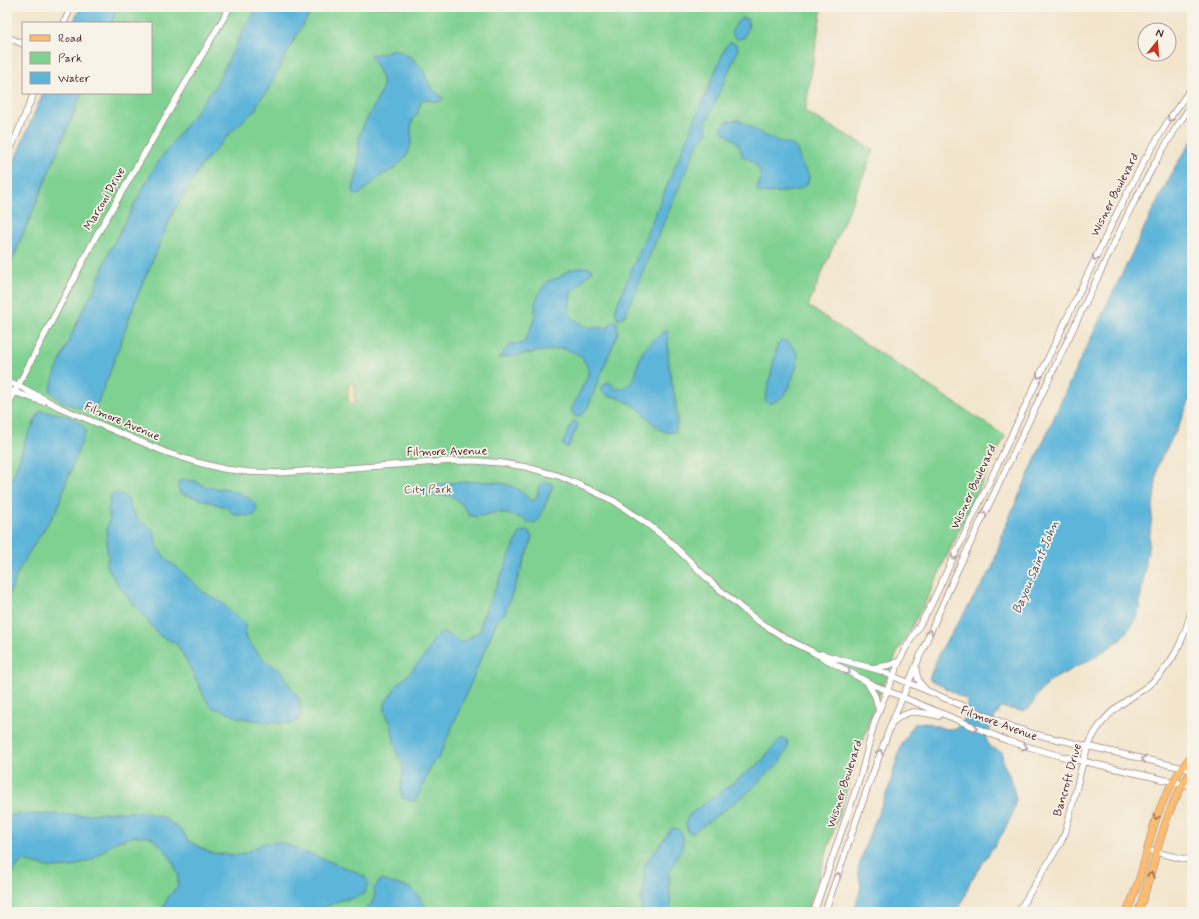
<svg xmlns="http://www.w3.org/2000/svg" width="1199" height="919" font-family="Mynerve,sans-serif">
<rect width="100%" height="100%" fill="#f7f3e8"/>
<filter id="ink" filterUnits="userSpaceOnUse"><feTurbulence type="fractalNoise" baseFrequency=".025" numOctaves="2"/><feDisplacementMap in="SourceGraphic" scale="8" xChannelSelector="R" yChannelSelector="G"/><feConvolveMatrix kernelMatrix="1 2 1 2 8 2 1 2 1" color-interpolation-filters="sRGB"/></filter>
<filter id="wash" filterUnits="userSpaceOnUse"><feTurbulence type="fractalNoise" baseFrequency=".012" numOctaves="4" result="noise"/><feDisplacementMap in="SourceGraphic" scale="16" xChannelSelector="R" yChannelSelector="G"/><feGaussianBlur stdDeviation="0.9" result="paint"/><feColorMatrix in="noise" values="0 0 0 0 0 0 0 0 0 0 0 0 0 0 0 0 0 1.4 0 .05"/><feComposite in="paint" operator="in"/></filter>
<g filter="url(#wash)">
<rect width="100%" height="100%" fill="#f2e5cc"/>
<path fill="#7fd192" stroke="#64785e" d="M118 7H822L805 112 874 150 808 306 1005 436 952 545 925 603 897 653 874 707 807 912H7V273L82 93H151V23H111Z"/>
<path fill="#eeda9e" stroke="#9c7c64" d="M350 383H353L355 385 354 395 356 402 354 404H350C347 398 347 389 350 383Z"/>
<path fill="#5db5da" stroke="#546a82" d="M80 7H118L111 23H73Z
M258 7H311L309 15 295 38 267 92 258 102 256 109 233 130 201 166 173 213 137 297 109 375 94 411 76 407 60 401 50 391 53 379 65 349 82 312 95 288 109 252 149 177 161 158 216 85 245 27Z
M742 18 747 19 749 25 744 38 736 39 731 33 738 21Z
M730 42 734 43 737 45 738 50 706 123 708 133 699 141 646 264 625 316 618 319 615 311 628 278 726 46Z
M394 49 413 58 423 70 431 88 441 96 443 100 438 102 422 99 417 115 413 118 411 129 412 140 409 151 405 158 394 169 380 176 359 195 354 194 353 190 357 174 359 156V137L363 126 380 95 383 85 381 76 370 54H381Z
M43 93H82L7 273V178Z
M739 120C750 126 760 134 772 139 780 142 788 143 796 147 798 152 799 157 801 162 803 168 809 171 809 178 808 195 771 192 759 193L756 190C766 175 758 162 742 156 741 153 741 149 739 146 735 138 726 136 721 129 724 121 731 120 739 120Z
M1192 141V385L1190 400 1177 429 1158 464 1148 549 1138 614 1131 626 1120 640 1095 657 1050 681 1038 694 1029 709 1022 711 1001 707 995 717 986 739 990 747 1002 752 1003 763 1010 777 1016 799 1012 815 1004 831 970 882 958 912H854L861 887 858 870 866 843 889 787 901 746 914 724 925 722 946 729H957L966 715 967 700 929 679 940 651 992 569 1004 529 1074 373 1154 208 1175 167Z
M584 267 591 268 592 271 571 293 569 313C584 330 587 327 608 328L612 321 617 322 618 333 587 409C583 413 580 419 574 416L571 410 588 375V368L583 359 576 353 562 348 499 358 510 344 524 343 529 332 535 317V303L540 291 549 280 558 278 569 270Z
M668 330C668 342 668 354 669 365 671 386 680 409 676 431 658 438 649 415 635 406 630 403 624 400 618 398 611 396 606 396 601 390L604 385 608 382 612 384 616 389C620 389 622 388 625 387 638 381 635 369 640 358 643 348 659 334 668 330Z
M781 340C789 341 797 350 798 357 798 366 789 390 783 396 779 400 775 402 769 404L765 400 778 343Z
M40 411C56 413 78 415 86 431L63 491 58 508 30 551 17 574 7 601V490L14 474 25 441Z
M573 421 576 422 578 425 568 448 562 445Z
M184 480 195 481 204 486 218 489 223 488 239 493 249 498 257 506 256 513 254 516 235 515 226 507 180 493 178 486V481Z
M545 481 551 483 553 486 539 520 534 523H527L522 518 498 512 476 517 469 515C465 508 461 502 455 498 441 490 430 504 414 488 435 484 493 477 511 486 519 489 525 494 531 501L535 500 537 496 539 487Z
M115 493 122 495 126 497 129 502 130 507 140 522 148 526 152 529 155 536 158 548 167 560 179 569 202 591 221 602 232 613 240 618 245 624V637L264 660 283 672 288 683 299 698 301 711 299 719 295 722 290 724 271 723 237 717 229 713 211 707 204 696 189 665 176 643 160 636 117 584 106 565 109 556 107 551V528L110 518 108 510C111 505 109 499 111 494Z
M528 531 533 537 505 613 497 621 439 758 433 762 416 801 407 800 402 798 401 781 403 770 402 764 399 758 395 746 391 724 385 712V703L396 687 425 656 434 639 438 635 443 633 449 635 462 643 480 631 481 627V621L520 532Z
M782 738 787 740 788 748 778 764 746 794 697 830 693 833H689C685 826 685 822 689 815L760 763 774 746Z
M117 812H143L165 818 183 832 188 841 211 853 235 855 245 853 264 843 280 842 302 851 354 871 365 877 368 883 365 893 355 898 341 900 331 905 305 912H161L162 911 168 897 178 886V874L172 860 163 848 151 837 135 836 115 842 93 859 71 867 52 868 32 863 22 861C4 880 8 889 13 912H7V817L19 814 81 815Z
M672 828 680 830 683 837V846L669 873 671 912H641L645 865Z
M380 880 411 888 421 899 429 912H366L367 907 371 905 375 895 374 890Z"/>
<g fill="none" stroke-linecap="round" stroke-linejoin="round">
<path stroke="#5db5da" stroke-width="1.5" d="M368 885 374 888"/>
</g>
</g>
<g filter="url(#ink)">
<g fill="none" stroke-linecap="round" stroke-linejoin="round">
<g stroke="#9e827c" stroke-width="7">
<path id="minor" d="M64 23 71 7
M7 37 23 44
M7 158 34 93
M7 382 21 387 61 408 165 452 196 462 224 469 249 472 277 473 451 461H477L502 463 526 467 559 476 595 492 614 501 646 523 667 539 712 583 744 610 758 621 785 638 811 651 871 684 1008 741 1060 756 1192 786
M7 389 17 393 43 402
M7 407 96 236 230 7
M821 654 878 670 1013 727 1034 734 1192 770
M873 668 890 665 899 661
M916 668C916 677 919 683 925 689
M868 684 875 696 879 711
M893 722C911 707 918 712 939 716
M1147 850 1192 861
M814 912 861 774 874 724 881 705 904 651 929 609 1086 278 1119 209 1144 161 1170 118 1192 87
M825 912 867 789 892 722 926 642 958 569 1131 208 1156 161 1176 128 1192 104
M1018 912 1061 842 1065 833C1069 817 1073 802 1077 786 1082 764 1087 742 1101 724 1113 708 1129 699 1145 688 1172 668 1184 640 1192 608"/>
</g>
<g stroke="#9e827c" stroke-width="8">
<path id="major" d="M1127 912C1133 897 1139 882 1143 866 1148 849 1151 832 1157 816 1165 794 1177 773 1192 755
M1138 912C1157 865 1160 813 1192 771"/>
</g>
<use href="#minor" stroke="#fff" stroke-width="5.5"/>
<use href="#major" stroke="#fcbd6f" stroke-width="7"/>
</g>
<defs><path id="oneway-chevron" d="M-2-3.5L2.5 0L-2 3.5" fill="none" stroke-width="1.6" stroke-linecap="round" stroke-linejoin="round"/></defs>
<g stroke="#ae9aa0">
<use href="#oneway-chevron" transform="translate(1170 119) rotate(123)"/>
<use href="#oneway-chevron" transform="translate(1095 258) rotate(116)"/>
<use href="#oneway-chevron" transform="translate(1039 376) rotate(116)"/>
<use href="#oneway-chevron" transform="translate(984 514) rotate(-64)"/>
<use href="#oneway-chevron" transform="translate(954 557) rotate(115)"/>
<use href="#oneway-chevron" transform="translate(930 632) rotate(-66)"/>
<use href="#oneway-chevron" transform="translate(848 672) rotate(28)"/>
<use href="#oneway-chevron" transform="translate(975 728) rotate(22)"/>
<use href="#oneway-chevron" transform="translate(1025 747) rotate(15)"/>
<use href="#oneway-chevron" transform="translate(880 752) rotate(-69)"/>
<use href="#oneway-chevron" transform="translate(1144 759) rotate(-167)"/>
<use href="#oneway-chevron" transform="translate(838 875) rotate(-72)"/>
</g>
<g stroke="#9a664a">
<use href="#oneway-chevron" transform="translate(1156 817) rotate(110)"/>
<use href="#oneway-chevron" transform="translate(1151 875) rotate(-74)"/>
</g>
</g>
<g text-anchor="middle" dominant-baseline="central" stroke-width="3.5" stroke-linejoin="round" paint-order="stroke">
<g font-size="12" fill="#4a1f2b" stroke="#f7f3e8">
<text transform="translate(1115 195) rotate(-63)">Wisner Boulevard</text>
<text transform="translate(105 199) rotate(-60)">Marconi Drive</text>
<text transform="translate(122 422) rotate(23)">Filmore Avenue</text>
<text transform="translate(447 452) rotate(-1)">Filmore Avenue</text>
<text transform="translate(974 487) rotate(-65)">Wisner Boulevard</text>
<text transform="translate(999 724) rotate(20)">Filmore Avenue</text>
<text transform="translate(1068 780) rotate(-74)">Bancroft Drive</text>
<text transform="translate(845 784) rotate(-72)">Wisner Boulevard</text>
</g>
<g font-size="12" fill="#5a544a" stroke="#f7f3e8">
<text x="428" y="490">City Park</text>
</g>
<g font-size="13" font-style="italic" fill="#515468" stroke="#f7f3e8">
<text transform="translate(1036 567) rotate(-67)">Bayou Saint John</text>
</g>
</g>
<rect width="1199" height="919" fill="none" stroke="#f7f3e8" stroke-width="24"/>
<rect x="22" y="22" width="130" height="72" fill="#f7f3e8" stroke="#b29e9c"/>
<rect x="30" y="35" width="20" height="6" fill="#fcbd6f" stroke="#b29e9c"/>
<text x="58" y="42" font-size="12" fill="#4a1f2b">Road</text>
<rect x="30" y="52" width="20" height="12" fill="#7fd192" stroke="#b29e9c"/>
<text x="58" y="62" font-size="12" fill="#4a1f2b">Park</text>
<rect x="30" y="72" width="20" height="12" fill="#5db5da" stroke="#b29e9c"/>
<text x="58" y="82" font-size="12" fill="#4a1f2b">Water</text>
<g transform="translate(1157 42) rotate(17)"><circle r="19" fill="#f7f3e8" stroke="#b29e9c"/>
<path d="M0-3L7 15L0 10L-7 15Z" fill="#c8321e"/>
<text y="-6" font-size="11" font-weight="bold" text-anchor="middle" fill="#4a1f2b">N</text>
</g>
</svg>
